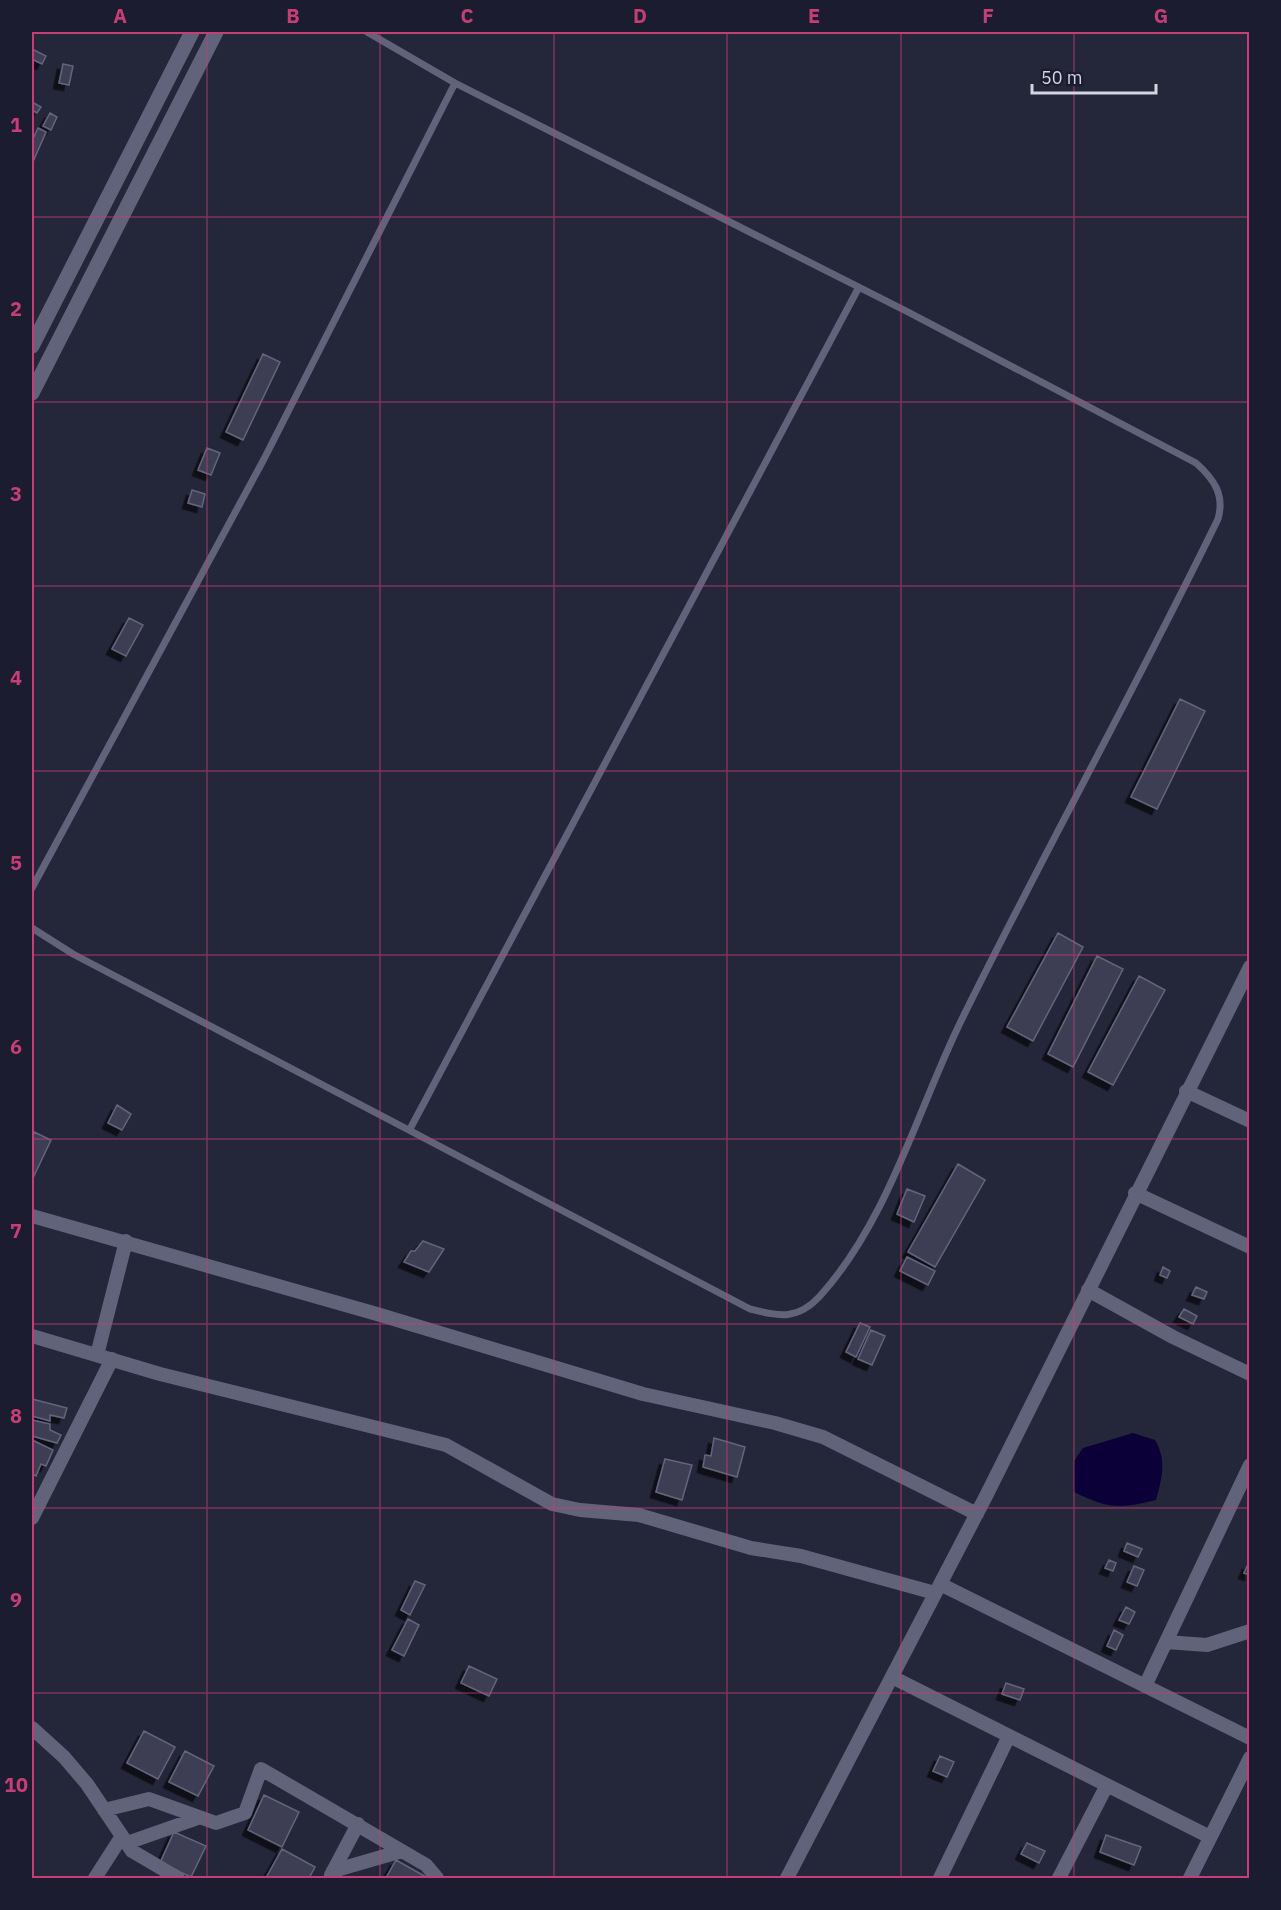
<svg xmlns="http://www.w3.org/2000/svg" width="1281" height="1910" font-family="'IBM Plex Sans',sans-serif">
<defs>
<filter id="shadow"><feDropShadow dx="-5.5" dy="5.5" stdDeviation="0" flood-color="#0009"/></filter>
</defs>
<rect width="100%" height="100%" fill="#242639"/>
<path fill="#0b0037" d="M1133 1433 1155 1440C1167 1460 1162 1478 1156 1500 1119 1509 1109 1509 1074 1492V1461L1083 1448Z"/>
<path fill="#3c3e53" stroke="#63657c" stroke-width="1.5" filter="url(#shadow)" d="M32 49 46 56 42 64 32 59Z
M63 64 73 66 69 85 59 83Z
M32 102 41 107 37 113 32 110Z
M50 113 57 117 51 130 43 126Z
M38 128 46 132 32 164V141Z
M263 354 280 362 243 440 226 432Z
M207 448 220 453 211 475 198 470Z
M192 490 205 494 202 507 188 503Z
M129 618 143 625 126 656 112 649Z
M1180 699 1205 711 1157 809 1131 797Z
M1058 933 1083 947 1033 1041 1007 1027Z
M1097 956 1123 969 1073 1067 1048 1054Z
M1139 976 1165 990 1113 1085 1088 1072Z
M117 1105 131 1114 122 1130 108 1123Z
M34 1132 51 1140 32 1180V1137Z
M958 1164 985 1180 935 1267 908 1252Z
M907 1189 925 1196 914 1222 897 1214Z
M423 1241 444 1249 429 1272 404 1262 411 1251H415Z
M907 1257 935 1271 928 1285 900 1271Z
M1163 1267 1170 1271 1167 1278 1160 1275Z
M1196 1287 1207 1292 1204 1299 1192 1295Z
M1184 1309 1197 1316 1193 1324 1179 1317Z
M860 1323 870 1327 856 1357 846 1352Z
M871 1330 885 1336 872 1365 858 1359Z
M32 1399 67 1408 64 1418 50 1415V1421L32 1416Z
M32 1420 50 1424V1430L61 1435 57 1443 32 1436Z
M714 1438 745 1447 737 1477 703 1467 705 1455 711 1456Z
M32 1440 53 1450 46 1466 41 1464 36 1476 32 1474Z
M665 1459 692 1465 682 1500 656 1492Z
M1127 1543 1142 1549 1138 1557 1124 1551Z
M1109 1560 1116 1563 1113 1571 1105 1568Z
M1248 1564 1250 1565V1575L1244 1573Z
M1134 1566 1144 1570 1137 1586 1127 1582Z
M415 1581 425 1585 410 1615 401 1610Z
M1126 1607 1135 1612 1129 1624 1119 1620Z
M408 1619 419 1625 404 1656 392 1650Z
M1114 1630 1123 1635 1116 1650 1107 1646Z
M469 1666 497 1679 489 1696 461 1683Z
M1006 1683 1024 1689 1020 1700 1002 1694Z
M144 1731 175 1747 158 1779 127 1763Z
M185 1751 214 1766 198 1796 169 1782Z
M940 1756 954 1762 947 1777 933 1771Z
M264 1795 299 1812 282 1847 248 1830Z
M174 1832 206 1846 191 1877 160 1863Z
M1106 1835 1141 1847 1134 1865 1100 1852Z
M1027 1843 1045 1851 1039 1863 1021 1854Z
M282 1849 315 1867 309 1878H266Z
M396 1860 428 1878H386Z"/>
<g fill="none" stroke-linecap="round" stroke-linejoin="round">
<path stroke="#61637a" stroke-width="7" d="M32 888 264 459 455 83
M32 928 73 954 750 1309C779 1316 797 1321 820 1296 888 1221 917 1111 961 1021 1044 852 1136 688 1218 519 1225 495 1214 479 1196 463L908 312 455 83 367 32
M410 1129 859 287"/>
<path stroke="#61637a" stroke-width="14" d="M1186 1091 1250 1121
M1135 1193 1250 1247
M32 1216 377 1314 643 1394 775 1423 823 1437 977 1514
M1088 1290 1173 1337 1250 1374
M32 1336 160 1374 446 1445 552 1504 580 1510 639 1515 751 1548 801 1556 935 1593
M97 1355 126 1241
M32 1518 112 1359
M940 1584 1250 1738
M1166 1642 1207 1645 1250 1631
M892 1677 1210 1837
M1145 1686 1250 1465
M32 1728 64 1757 87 1784 132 1851 178 1878
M104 1810 149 1799 216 1823 245 1813 261 1769 426 1865 437 1878
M127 1843 198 1818
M333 1871 402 1851
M331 1875 358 1824
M95 1878 122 1836
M787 1878 986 1496 1250 967
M940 1878 1009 1736
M1059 1878 1107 1785
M1190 1878 1250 1758"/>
<path stroke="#61637a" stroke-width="15" d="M32 346 192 32
M32 393 216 32"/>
</g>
<path fill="none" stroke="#c63e76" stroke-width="1.5" stroke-opacity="0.55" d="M207 32V1878M380 32V1878M554 32V1878M727 32V1878M901 32V1878M1074 32V1878M32 217H1250M32 402H1250M32 586H1250M32 771H1250M32 955H1250M32 1139H1250M32 1324H1250M32 1508H1250M32 1693H1250"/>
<rect width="1281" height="1910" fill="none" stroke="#1b1c2f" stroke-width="66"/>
<path d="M1032 84v9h124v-9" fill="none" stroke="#d4d5e2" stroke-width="3"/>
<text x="1041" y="84" font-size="18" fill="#d4d5e2" stroke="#1b1c2f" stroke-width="4.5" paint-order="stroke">50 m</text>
<rect x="33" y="33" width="1215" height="1844" fill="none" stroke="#c63e76" stroke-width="2"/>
<g font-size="20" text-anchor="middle" font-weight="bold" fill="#c63e76">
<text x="120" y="23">A</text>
<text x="293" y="23">B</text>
<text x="467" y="23">C</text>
<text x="640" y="23">D</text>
<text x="814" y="23">E</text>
<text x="988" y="23">F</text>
<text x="1161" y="23">G</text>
<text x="16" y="132">1</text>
<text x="16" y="316">2</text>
<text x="16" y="501">3</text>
<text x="16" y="685">4</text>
<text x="16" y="870">5</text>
<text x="16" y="1054">6</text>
<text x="16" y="1238">7</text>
<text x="16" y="1423">8</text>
<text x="16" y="1607">9</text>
<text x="16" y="1792">10</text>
</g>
</svg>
